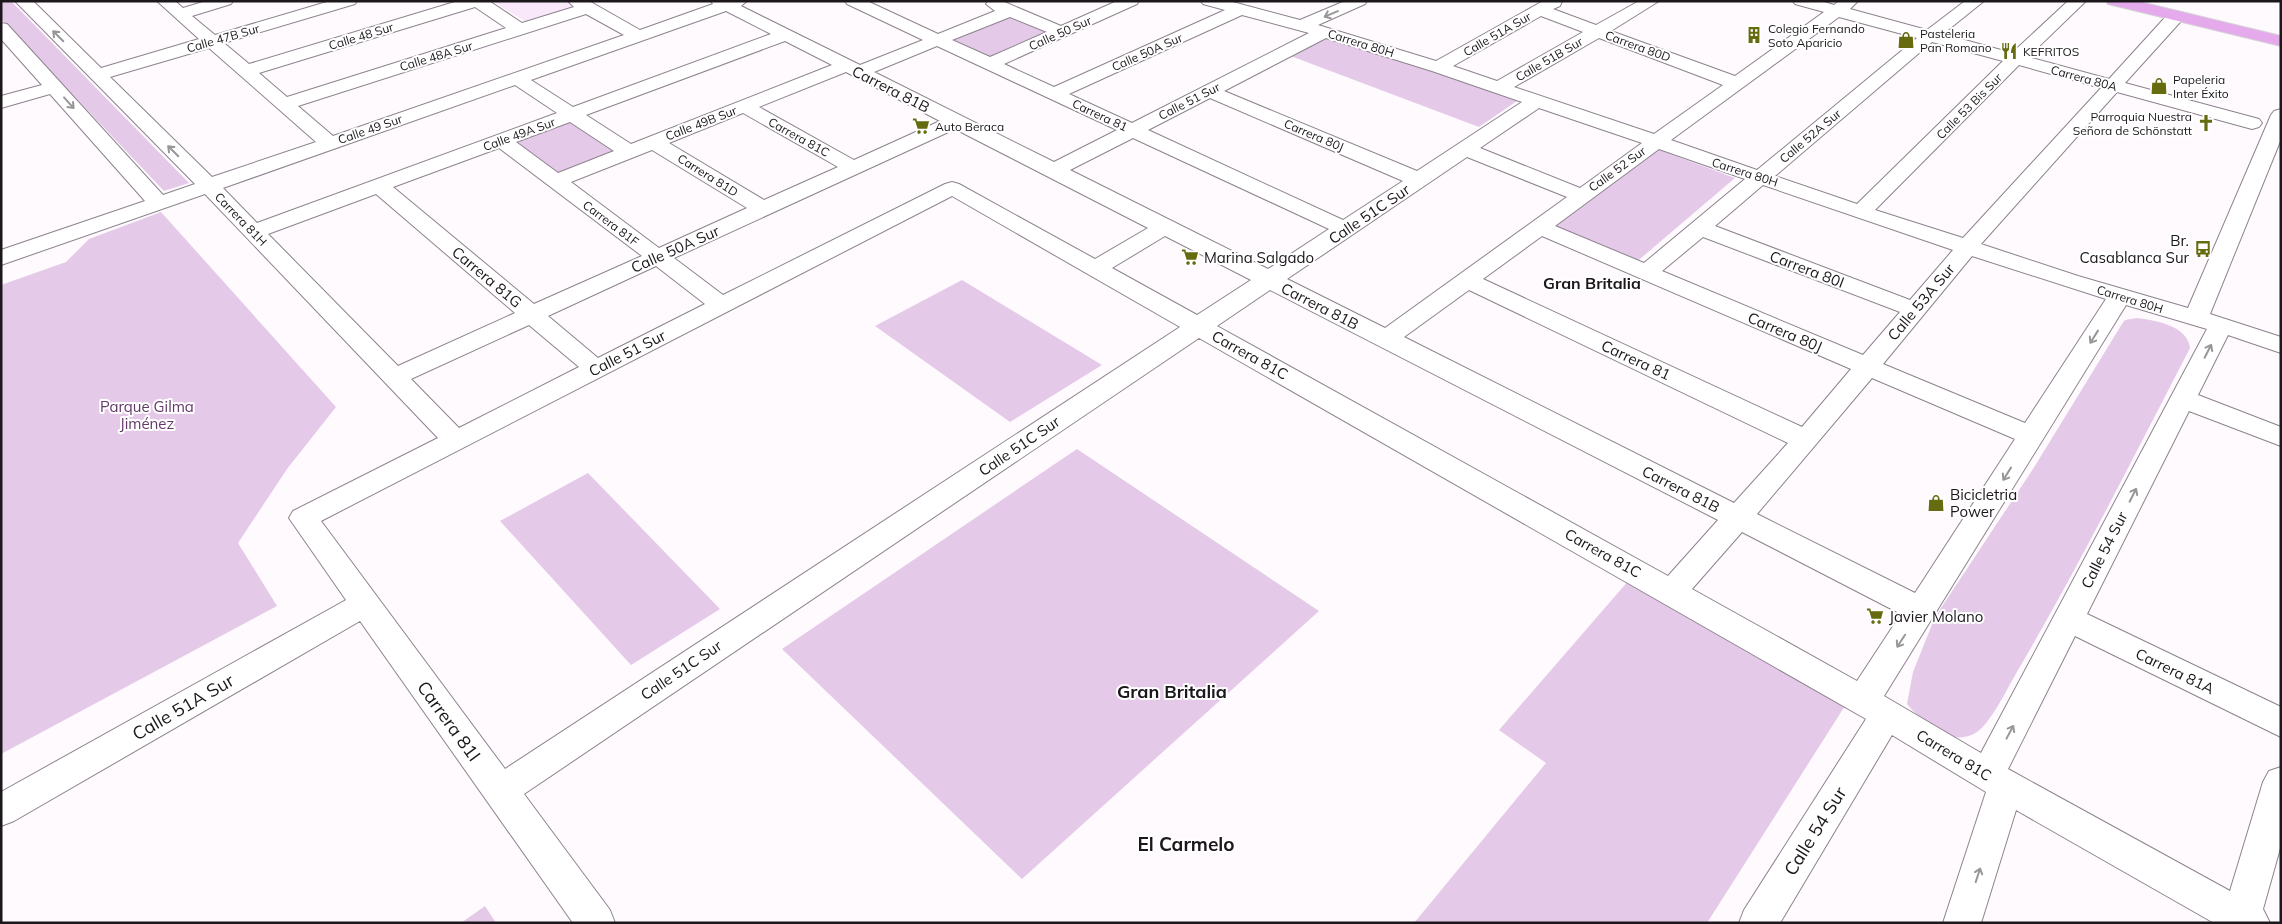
<svg xmlns="http://www.w3.org/2000/svg" width="2282" height="924" font-family="Mulish,sans-serif">
<rect width="100%" height="100%" fill="#fefafe"/>
<path fill="#f9e8fa" d="M492 1H569L579 7 530 24Z"/>
<path fill="#e5c9e8" d="M1 1H11L189 183 164 191 1 19Z
M1011 14 1052 32 991 57 950 38Z
M1323 37 1459 80 1517 101 1479 127 1288 55Z
M570 120 617 152 559 174 514 141Z
M1654 148 1735 178 1634 264 1549 228Z
M161 212 336 407 287 469 238 543 277 606 1 754V285L66 262 89 239Z
M962 280 1102 365 1010 422 875 326Z
M2137 318C2155 320 2188 326 2190 348 2135 454 2081 562 2021 665 2011 681 1992 722 1977 732 1952 749 1922 722 1907 704L1913 672 1935 617 2033 469 2122 324 2125 320Z
M1077 449 1319 611 1022 879 782 649Z
M588 473 720 609 631 665 500 521Z
M1636 572 1850 698 1707 923H1414L1546 763 1499 730Z
M485 906 496 923H461Z"/>
<g fill="none" stroke-linecap="round" stroke-linejoin="round">
<g stroke="#8d838e" stroke-width="2">
<path id="minor" d="M15 1H33L101 68 199 39 157 1H175L183 8 206 1H233L231 4 192 16 215 35 330 1H357L355 4 224 43 249 64 458 1H489L522 23 574 7 568 1H589L640 30 713 4 711 1H747L741 6 860 65 923 40 847 4 845 1H867L938 34 995 11 986 4 988 1H1002L1061 26 1117 1H1139L1137 4 1004 64 1054 87 1225 10 1203 4 1201 1H1229L1300 20 1345 1H1367L1365 4 1318 25 1436 61 1543 1H1562L1560 6 1553 9 1596 25 1639 1H1659L1611 31 1735 76 1824 12 1795 4 1793 1H1821L1834 5 1839 1H1858L1850 9 1927 30 1965 1H1984L1943 34 2012 53 2068 1H2086L2028 57 2109 79 2170 12H2182L2184 16 2182 20 2125 83 2259 119 2262 123 2259 127 2252 129 2117 92 1981 244 2078 276 2188 308 2271 115 2274 111 2281 109V139L2210 314 2281 337V353L2228 335 2198 395 2281 427V446L2189 411 2087 614 2281 707V737L2075 636 2008 769 2230 891 2263 782 2269 771 2281 767V845L2263 909 2270 923H2214L2016 810 1981 923H1943L1986 792 1892 735 1780 923H1739L1744 910 1866 719 1199 338 524 794 610 910 615 923H573L360 621 14 821 1 826V792L346 600 289 518 293 511 438 438 205 194 1 265V250L145 201 50 94 1 108V96L42 85 1 39V23L7 24 163 195 195 184ZM475 7 506 28 287 97 259 73ZM726 11 771 34 573 107 531 80ZM586 14 624 35 333 136 298 106ZM1242 15 1309 33 1132 123 1069 94ZM1541 16 1583 32 1497 81 1453 66ZM1010 17 1047 32 990 57 952 40ZM1839 17 1917 38 1757 170 1671 140ZM1326 38 1432 71 1522 102 1417 171 1224 91ZM1599 38 1723 85 1654 134 1514 87ZM785 41 832 65 631 144 586 115ZM1932 42 2003 61 1857 204 1775 176ZM937 46 1117 130 1054 162 874 72ZM209 48 316 142 212 177 110 77ZM2019 65 2101 88 1963 238 1875 210ZM846 72 940 121 854 160 759 107ZM515 85 557 113 257 223 223 188ZM1210 98 1403 181 1343 220 1148 130ZM1539 108 1642 143 1580 188 1480 148ZM743 113 838 167 764 200 669 143ZM570 122 614 151 558 173 516 142ZM955 129 1148 228 1095 259 959 184 952 182 945 184 723 295 674 258ZM1133 138 1329 229 1268 269 1070 170ZM499 148 642 256 534 304 393 187ZM1659 149 1745 179 1644 263 1555 226ZM652 150 747 208 659 248 571 182ZM1467 157 1567 197 1385 328 1287 279ZM1763 185 1953 250 1910 300 1715 226ZM376 194 515 313 398 366 268 234ZM952 196 1180 327 505 769 321 521ZM1165 236 1251 280 1197 315 1112 268ZM1542 236 1851 369 1802 427 1483 279ZM1703 237 1900 312 1863 355 1662 271ZM1972 256 2106 299 2025 423 1883 364ZM656 266 705 304 598 358 548 316ZM1270 290 1718 520 1668 576 1217 326ZM1469 290 1788 443 1734 503 1404 337ZM2126 305 2207 329 1981 753 1884 696ZM529 325 579 367 459 428 411 379ZM1872 378 2015 439 1915 593 1757 514ZM1742 532 1901 614 1857 681 1692 589Z"/>
</g>
<g stroke="#d6d5d6" stroke-width="2">
<path id="major" d="M2106 1H2136L2281 36V46L2108 4Z"/>
</g>
<use href="#minor" fill="#fff" fill-rule="evenodd"/>
<use href="#major" fill="#e4aaeb" fill-rule="evenodd"/>
</g>
<defs><path id="oneway-shaft" d="M-6 0H5M1.5-3L5.5 0L1.5 3" fill="none" stroke-width="1.6" stroke-linecap="round" stroke-linejoin="round" transform="scale(1.25)"/></defs>
<g stroke="#989798">
<use href="#oneway-shaft" transform="translate(1331 14) rotate(157)"/>
<use href="#oneway-shaft" transform="translate(58 36) rotate(-135)"/>
<use href="#oneway-shaft" transform="translate(69 103) rotate(48)"/>
<use href="#oneway-shaft" transform="translate(173 151) rotate(-135)"/>
<use href="#oneway-shaft" transform="translate(2094 337) rotate(122)"/>
<use href="#oneway-shaft" transform="translate(2208 351) rotate(-63)"/>
<use href="#oneway-shaft" transform="translate(2007 474) rotate(122)"/>
<use href="#oneway-shaft" transform="translate(2133 495) rotate(-63)"/>
<use href="#oneway-shaft" transform="translate(1901 641) rotate(123)"/>
<use href="#oneway-shaft" transform="translate(2010 732) rotate(-62)"/>
<use href="#oneway-shaft" transform="translate(1978 875) rotate(-72)"/>
</g>
<defs>
<g id="building-bare" transform="scale(1.35)"><path d="M-4-6H4V6H1V3H-1V6H-4ZM-2.5-4.3h1.7v1.8h-1.7ZM.8-4.3h1.7v1.8H.8ZM-2.5-1h1.7V.8h-1.7ZM.8-1h1.7V.8H.8Z" fill="#656b0e" stroke="#fff" stroke-width="2.5" paint-order="stroke"/></g>
<g id="shop-bare" transform="scale(1.35)"><path d="M-5-2.5h2.3a2.7 3.5 0 0 1 5.4 0H5L5.5 6h-11ZM-1.5-2.5h3a1.5 2.3 0 0 0-3 0Z" fill="#656b0e" stroke="#fff" stroke-width="2.5" paint-order="stroke"/></g>
<g id="restaurant-bare" transform="scale(1.35)"><path d="M-5-6h1v4h1v-4h1v4h1v-4h1v5L-1.5 .5V6h-2V.5L-5-1ZM5-6V6H3V1.5H1.5Q1.5-4 5-6Z" fill="#656b0e" stroke="#fff" stroke-width="2.5" paint-order="stroke"/></g>
<g id="church-bare" transform="scale(1.35)"><path d="M-1.2-6h2.4v3.5h3.3v2.4h-3.3V6h-2.4V-.1h-3.3v-2.4h3.3Z" fill="#656b0e" stroke="#fff" stroke-width="2.5" paint-order="stroke"/></g>
<g id="supermarket-bare" transform="scale(1.35)"><path d="M-6-5.5h2.5l.6 2H6L4.5 2H-2.5L-4.4-4H-6ZM-1.5 3.2a1.3 1.3 0 1 0 .1 0ZM3 3.2a1.3 1.3 0 1 0 .1 0Z" fill="#656b0e" stroke="#fff" stroke-width="2.5" paint-order="stroke"/></g>
<g id="bus-bare" transform="scale(1.35)"><path d="M-5-6H5V4H4V6H2V4H-2V6H-4V4H-5ZM-3.5-4V0h7V-4ZM-3.5 1.2v1.5H-2V1.2ZM2 1.2v1.5H3.5V1.2Z" fill="#656b0e" stroke="#fff" stroke-width="2.5" paint-order="stroke"/></g>
</defs>
<g fill-rule="evenodd">
<use href="#building-bare" x="1754" y="35"/>
<use href="#shop-bare" x="1906" y="40"/>
<use href="#restaurant-bare" x="2009" y="51"/>
<use href="#shop-bare" x="2159" y="86"/>
<use href="#church-bare" x="2206" y="123"/>
<use href="#supermarket-bare" x="921" y="126"/>
<use href="#bus-bare" x="2203" y="249"/>
<use href="#supermarket-bare" x="1190" y="257"/>
<use href="#shop-bare" x="1936" y="503"/>
<use href="#supermarket-bare" x="1875" y="616"/>
</g>
<g text-anchor="middle" dominant-baseline="central" stroke-width="4" stroke-linejoin="round" paint-order="stroke">
<g font-size="12" fill="#1b171b" stroke="#fff" text-anchor="start">
<text x="1768" y="28">Colegio Fernando<tspan x="1768" dy="14">Soto Aparicio</tspan></text>
<text x="1920" y="33">Pasteleria<tspan x="1920" dy="14">Pan Romano</tspan></text>
<text x="2023" y="51">KEFRITOS</text>
<text x="2173" y="79">Papeleria<tspan x="2173" dy="14">Inter Éxito</tspan></text>
<text x="2192" y="116" text-anchor="end">Parroquia Nuestra<tspan x="2192" dy="14">Señora de Schönstatt</tspan></text>
<text x="935" y="126">Auto Beraca</text>
</g>
<g font-size="12" fill="#1b171b" stroke="#fff">
<text transform="translate(1060 33) rotate(-24)">Calle 50 Sur</text>
<text transform="translate(1497 34) rotate(-30)">Calle 51A Sur</text>
<text transform="translate(361 36) rotate(-17)">Calle 48 Sur</text>
<text transform="translate(223 38) rotate(-16)">Calle 47B Sur</text>
<text transform="translate(1361 43) rotate(17)">Carrera 80H</text>
<text transform="translate(1638 46) rotate(20)">Carrera 80D</text>
<text transform="translate(1147 52) rotate(-24)">Calle 50A Sur</text>
<text transform="translate(436 56) rotate(-17)">Calle 48A Sur</text>
<text transform="translate(1549 59) rotate(-30)">Calle 51B Sur</text>
<text transform="translate(2084 78) rotate(15)">Carrera 80A</text>
<text transform="translate(1189 101) rotate(-27)">Calle 51 Sur</text>
<text transform="translate(1969 106) rotate(-45)">Calle 53 Bis Sur</text>
<text transform="translate(1100 115) rotate(25)">Carrera 81</text>
<text transform="translate(701 123) rotate(-21)">Calle 49B Sur</text>
<text transform="translate(370 129) rotate(-19)">Calle 49 Sur</text>
<text transform="translate(519 134) rotate(-20)">Calle 49A Sur</text>
<text transform="translate(1314 135) rotate(23)">Carrera 80J</text>
<text transform="translate(1810 136) rotate(-40)">Calle 52A Sur</text>
<text transform="translate(799 137) rotate(29)">Carrera 81C</text>
<text transform="translate(1617 169) rotate(-36)">Calle 52 Sur</text>
<text transform="translate(1745 172) rotate(18)">Carrera 80H</text>
<text transform="translate(708 175) rotate(32)">Carrera 81D</text>
<text transform="translate(241 219) rotate(46)">Carrera 81H</text>
<text transform="translate(611 223) rotate(37)">Carrera 81F</text>
<text transform="translate(2130 299) rotate(17)">Carrera 80H</text>
</g>
<g font-size="15" fill="#1b171b" stroke="#fff">
<text transform="translate(891 89) rotate(27)">Carrera 81B</text>
<text transform="translate(1369 214) rotate(-34)">Calle 51C Sur</text>
<text transform="translate(675 249) rotate(-24)">Calle 50A Sur</text>
<text transform="translate(1807 269) rotate(21)">Carrera 80I</text>
<text transform="translate(487 277) rotate(40)">Carrera 81G</text>
<text transform="translate(1921 302) rotate(-50)">Calle 53A Sur</text>
<text transform="translate(1320 306) rotate(27)">Carrera 81B</text>
<text transform="translate(1785 332) rotate(23)">Carrera 80J</text>
<text transform="translate(627 353) rotate(-27)">Calle 51 Sur</text>
<text transform="translate(1250 355) rotate(29)">Carrera 81C</text>
<text transform="translate(1636 360) rotate(25)">Carrera 81</text>
<text transform="translate(1019 446) rotate(-34)">Calle 51C Sur</text>
<text transform="translate(1681 489) rotate(27)">Carrera 81B</text>
<text transform="translate(2104 550) rotate(-63)">Calle 54 Sur</text>
<text transform="translate(1603 553) rotate(29)">Carrera 81C</text>
<text transform="translate(681 670) rotate(-34)">Calle 51C Sur</text>
<text transform="translate(2175 671) rotate(26)">Carrera 81A</text>
<text transform="translate(1954 755) rotate(31)">Carrera 81C</text>
</g>
<g font-size="15" fill="#1b171b" stroke="#fff" text-anchor="start">
<text x="2189" y="240" text-anchor="end">Br.<tspan x="2189" dy="17">Casablanca Sur</tspan></text>
<text x="1204" y="257">Marina Salgado</text>
<text x="1950" y="494">Bicicletria<tspan x="1950" dy="17">Power</tspan></text>
<text x="1889" y="616">Javier Molano</text>
</g>
<g font-size="15" fill="#633868" stroke="#fff">
<text x="147" y="406">Parque Gilma<tspan x="147" dy="17">Jiménez</tspan></text>
</g>
<g font-size="16" font-weight="bold" fill="#1b171b" stroke="#fff">
<text x="1592" y="283">Gran Britalia</text>
</g>
<g font-size="18" font-weight="bold" fill="#1b171b" stroke="#fff">
<text x="1172" y="691">Gran Britalia</text>
</g>
<g font-size="18" fill="#1b171b" stroke="#fff">
<text transform="translate(183 707) rotate(-30)">Calle 51A Sur</text>
<text transform="translate(449 721) rotate(54)">Carrera 81I</text>
<text transform="translate(1815 831) rotate(-58)">Calle 54 Sur</text>
</g>
<g font-size="19" font-weight="bold" fill="#1b171b" stroke="#fff">
<text x="1186" y="844">El Carmelo</text>
</g>
</g>
<rect width="2282" height="924" fill="none" stroke="#1b171b" stroke-width="5"/>
</svg>
